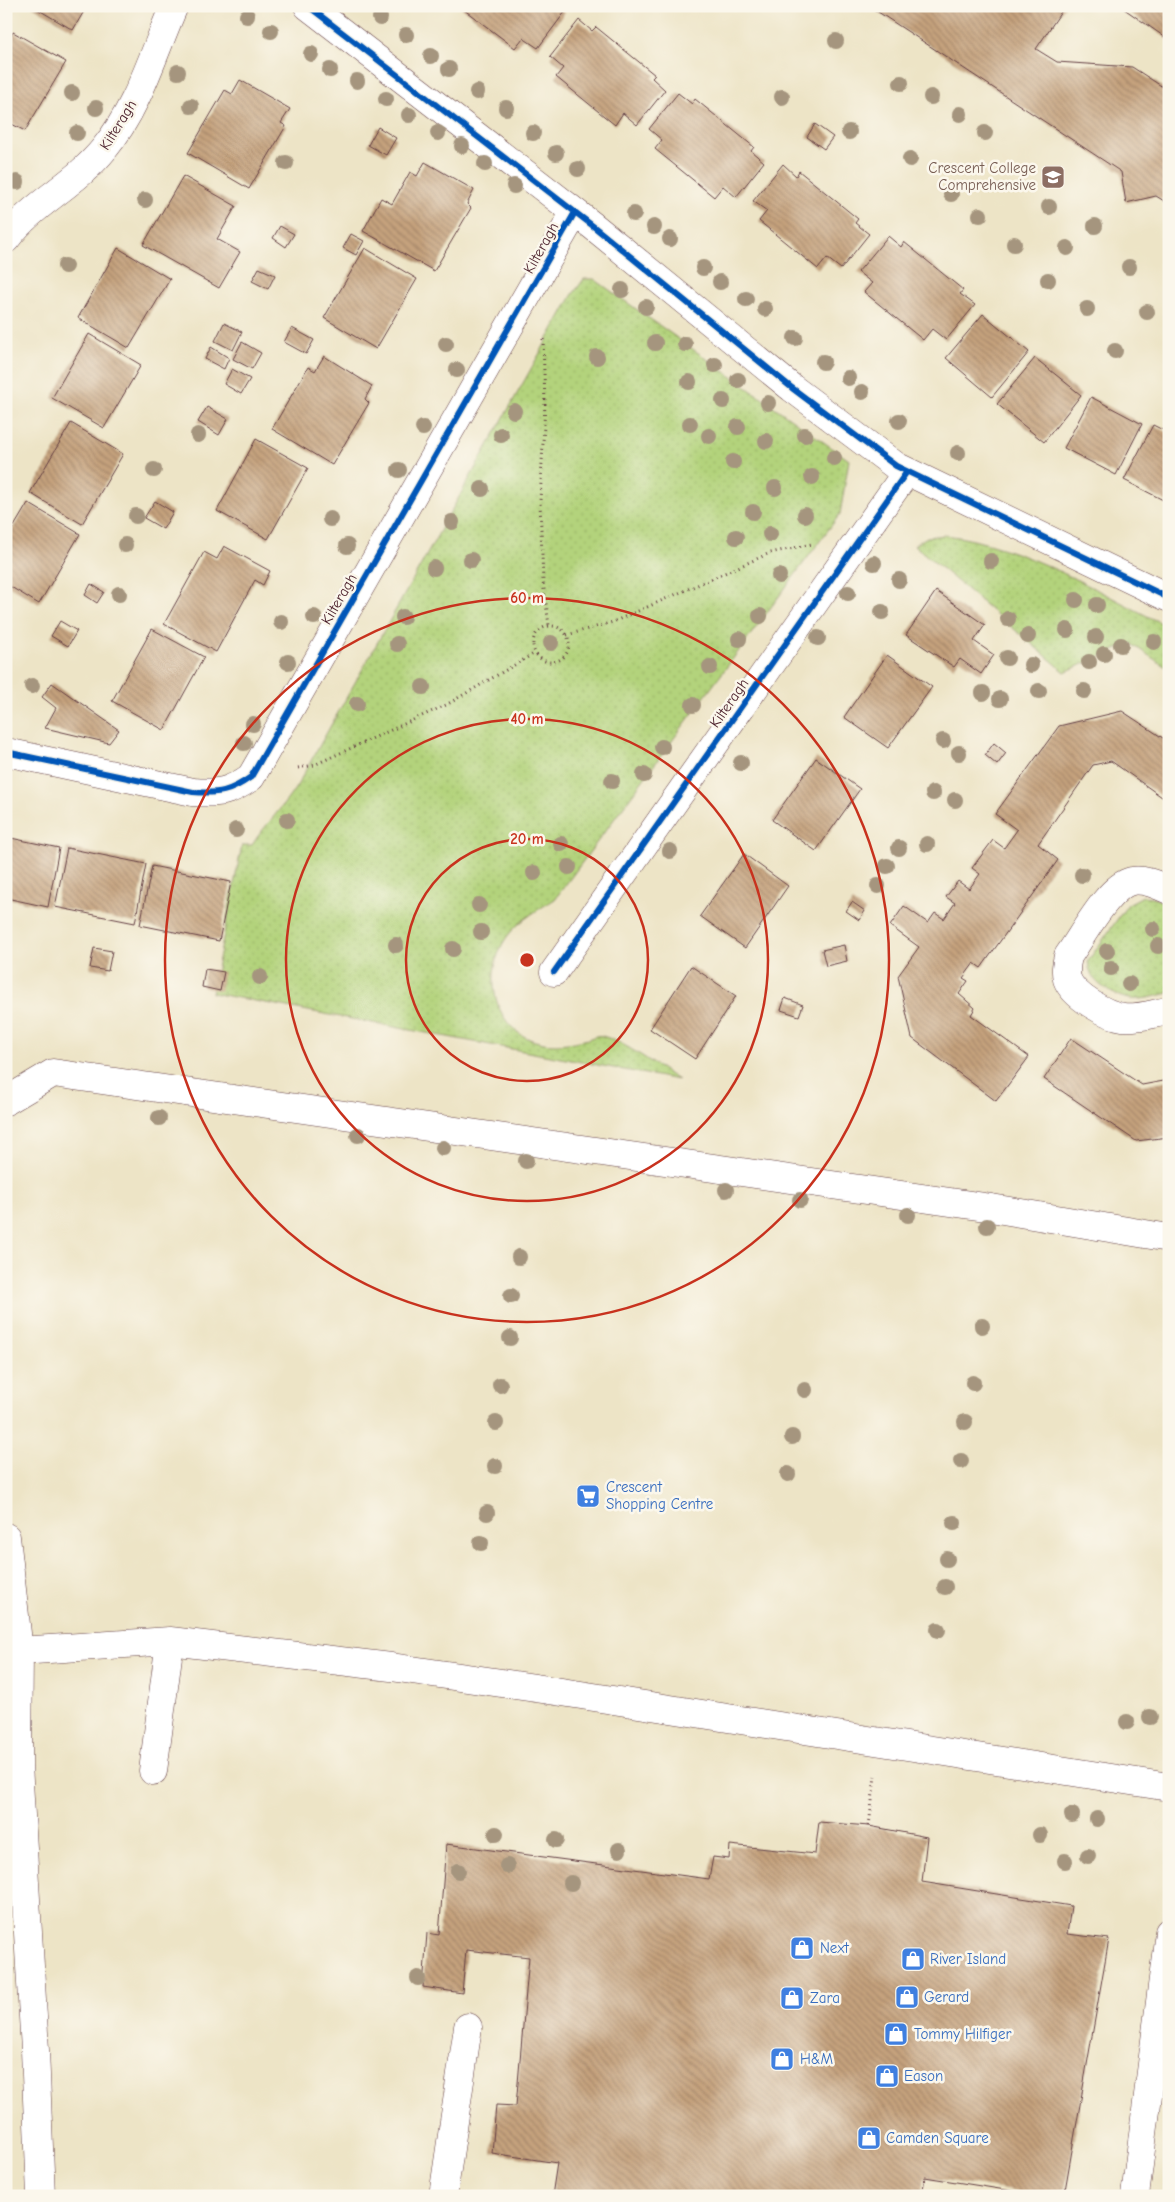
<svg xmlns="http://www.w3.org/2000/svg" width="1175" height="2202" font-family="'Comic Neue',sans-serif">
<defs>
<pattern id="grass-dots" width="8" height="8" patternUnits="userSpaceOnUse" patternTransform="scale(1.25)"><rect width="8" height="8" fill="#b3d37b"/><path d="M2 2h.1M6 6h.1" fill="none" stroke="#9bb56a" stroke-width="1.8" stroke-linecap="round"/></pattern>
<pattern id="building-back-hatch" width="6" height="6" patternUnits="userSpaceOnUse" patternTransform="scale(1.25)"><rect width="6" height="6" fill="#c5a27d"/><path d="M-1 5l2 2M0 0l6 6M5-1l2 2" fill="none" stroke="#a28367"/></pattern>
</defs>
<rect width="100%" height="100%" fill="#fbf7ec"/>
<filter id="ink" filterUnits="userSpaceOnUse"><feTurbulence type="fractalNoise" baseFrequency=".02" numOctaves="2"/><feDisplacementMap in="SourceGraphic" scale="10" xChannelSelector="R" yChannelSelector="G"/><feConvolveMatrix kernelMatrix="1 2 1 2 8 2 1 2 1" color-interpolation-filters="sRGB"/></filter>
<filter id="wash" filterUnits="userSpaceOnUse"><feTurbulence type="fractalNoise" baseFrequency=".0096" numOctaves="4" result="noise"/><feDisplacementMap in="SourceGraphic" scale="20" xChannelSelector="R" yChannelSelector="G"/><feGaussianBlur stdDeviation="1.12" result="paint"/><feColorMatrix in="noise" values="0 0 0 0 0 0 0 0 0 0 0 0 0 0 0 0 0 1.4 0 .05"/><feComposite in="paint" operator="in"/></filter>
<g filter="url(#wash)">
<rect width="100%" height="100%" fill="#ede4c6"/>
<path fill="url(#grass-dots)" stroke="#7e7953" d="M584 279H594L849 460 840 514 555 899C539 909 522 919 510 933 481 968 491 1031 539 1042 554 1046 570 1043 584 1040 590 1039 597 1034 602 1036 626 1042 657 1067 678 1080L212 993 242 845H252C266 823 284 807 298 784L573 294Z
M945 535C1022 544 1100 593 1169 627V669L1130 643 1065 672 914 545 927 537Z
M1143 896 1152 897 1169 905V993C1143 999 1130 1005 1106 989 1094 981 1090 976 1088 961L1128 904Z"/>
<g id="blocks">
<path fill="url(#building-back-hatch)" d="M32 6H87L73 30Z
M459 6H557L565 12 538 48 523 38 515 48Z
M869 6H1065L1036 49 1057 62 1132 67 1169 91V204L1156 196 1126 203 1121 172Z
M1120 6H1169V40Z
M579 20 592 31 596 27 655 75 652 78 665 90 637 125 623 113 615 125 556 77 563 68 550 57Z
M13 32 66 62 25 131 6 121V44Z
M240 80 290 109 281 123 286 126 249 189 188 153 225 90 232 94Z
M678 93 692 104 695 99 754 147 751 151 764 162 736 197 723 186 714 197 655 149 662 140 649 129Z
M815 124 833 137 824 149 807 137Z
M378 127 396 138 386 155 368 145Z
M425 162 474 190 467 204 471 208 434 271 363 231 381 198 392 204 410 172 417 176Z
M783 164 796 176 799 171 858 219 855 223 869 234 841 269 827 258 818 269 759 221 767 211 753 201Z
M183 176 236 206 217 239 240 252 219 288 143 245Z
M280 226 294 234 286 247 273 238Z
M351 234 364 241 356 255 343 248Z
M888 236 901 247 904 242 963 290 960 294 975 305 946 340 932 329 923 340 864 292 872 283 858 272Z
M118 248 170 279 129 348 78 318Z
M365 248 417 279 376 349 324 318Z
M259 268 275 275 268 289 252 281Z
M983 314 1029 352 992 397 946 358Z
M224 323 242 332 233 350 215 341Z
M292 328 314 340 306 354 284 342Z
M89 334 141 365 104 428 52 398Z
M242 342 261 353 252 369 233 359Z
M211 347 229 358 224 369 205 359Z
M324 356 372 386 365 399 369 403 332 465 272 429 308 367 315 371Z
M1035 358 1081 395 1044 442 997 404Z
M232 369 250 379 241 394 224 384Z
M1091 397 1142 424 1116 475 1064 448Z
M207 407 228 419 219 435 198 422Z
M71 423 123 454 82 524 30 493Z
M1153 425 1169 433V503L1124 480Z
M256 439 308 468 268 539 217 511Z
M155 501 173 512 163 529 144 518Z
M28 503 80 534 39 604 6 584V540Z
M224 546 270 571 263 585 255 580 216 652 164 624 204 552 217 559Z
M91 584 104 592 97 603 85 595Z
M936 591 985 625 974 641 994 655 981 674 960 659 954 667 906 635Z
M60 621 77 631 68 646 51 636Z
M152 629 204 657 164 730 112 701Z
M887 655 932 687 888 748 844 717Z
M52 683 119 730 109 743 45 728 56 708 42 697Z
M1122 711 1169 742V802L1111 761 1093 765 1038 844 1058 860 981 968 974 963 963 978 968 981 959 994 975 1008 971 1015 1029 1057 996 1101 912 1038 898 976 919 947 890 926 904 906 928 923 935 913 944 919 955 903 946 897 958 881 969 889 980 874 972 868 993 840 1004 848 1017 830 995 814 1059 726Z
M994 743 1006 753 997 765 985 755Z
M816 758 860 789 816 851 772 820Z
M6 837 59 848 48 907 6 898Z
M67 848 146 864 135 923 55 907Z
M744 854 788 886 745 948 700 916Z
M152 866 231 882 219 941 140 925Z
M852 902 865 911 859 920 846 911Z
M844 945 847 961 826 966 822 950Z
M94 948 112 951 108 971 90 968Z
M691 966 736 996 695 1059 650 1029Z
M205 969 224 972 220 991 202 987Z
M785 998 803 1005 799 1016 781 1010Z
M1071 1038 1142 1085 1169 1080V1137L1136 1141 1044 1079Z
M819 1822 869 1826 927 1837 922 1882 1071 1906 1067 1934 1109 1939 1064 2196H1043L925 2177 922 2196H552L557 2163 492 2153 496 2105 516 2106 529 1957 466 1950 462 1993 423 1987 427 1933 439 1935 446 1844 709 1879 713 1857 729 1859 730 1845 815 1854Z"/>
</g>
</g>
<g filter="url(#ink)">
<use href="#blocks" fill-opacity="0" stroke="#623d42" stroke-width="1"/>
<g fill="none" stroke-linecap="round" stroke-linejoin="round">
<g stroke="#623d42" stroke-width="29">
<path id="minor" d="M308 6 593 226 792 388 896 466 1169 598
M6 239C33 203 76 184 104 149 138 108 153 54 174 6
M6 752 193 792C219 794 230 792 251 777L574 214
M1169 890C1157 885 1145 879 1132 881 1108 886 1082 937 1068 956 1066 965 1065 971 1067 979 1073 996 1106 1015 1123 1017 1138 1019 1154 1013 1169 1011
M554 972 906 473
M6 1101 53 1073 985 1207 1169 1238
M6 1537 19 1651
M153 1771 170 1641
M41 2196 35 2050 18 1765 19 1651 170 1641 391 1667 549 1690 1169 1787
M443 2196 468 2027
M1135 2196 1169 1932"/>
</g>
<path stroke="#623d42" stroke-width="3" stroke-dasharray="1 4" stroke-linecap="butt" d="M543 339 545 404 540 501 543 582 549 625
M533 644a18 18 0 1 1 36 0a18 18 0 1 1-36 0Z
M567 635 613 622 770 553 812 544
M298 768 314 765 446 705 535 653
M869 1826 875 1776"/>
<use href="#minor" stroke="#fff" stroke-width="28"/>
<g stroke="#fbf7ec" stroke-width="9">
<path id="cycleway" d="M308 6 593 226 792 388 896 466 1169 598
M6 752 193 792C219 794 230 792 251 777L574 214
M554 972 906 473"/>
</g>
<use href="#cycleway" stroke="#0057b8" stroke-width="6"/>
</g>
<g fill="#a5957e">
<circle cx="247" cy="16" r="8"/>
<circle cx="380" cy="18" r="8"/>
<circle cx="271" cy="31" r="8"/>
<circle cx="406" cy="35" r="8"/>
<circle cx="836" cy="41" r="8"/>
<circle cx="311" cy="54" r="8"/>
<circle cx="431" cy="56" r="8"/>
<circle cx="449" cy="69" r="8"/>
<circle cx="330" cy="70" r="8"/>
<circle cx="178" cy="72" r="8"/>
<circle cx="357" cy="81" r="8"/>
<circle cx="901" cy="83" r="8"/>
<circle cx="477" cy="92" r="8"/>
<circle cx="72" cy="93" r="8"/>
<circle cx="782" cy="97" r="8"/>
<circle cx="931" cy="97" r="8"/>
<circle cx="386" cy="99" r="8"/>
<circle cx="191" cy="106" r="8"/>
<circle cx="96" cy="108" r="8"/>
<circle cx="506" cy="108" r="8"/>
<circle cx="960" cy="114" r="8"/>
<circle cx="409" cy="115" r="8"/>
<circle cx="849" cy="132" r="8"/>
<circle cx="77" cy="133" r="8"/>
<circle cx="438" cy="133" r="8"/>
<circle cx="533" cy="133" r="8"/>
<circle cx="985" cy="133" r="8"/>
<circle cx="462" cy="146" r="8"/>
<circle cx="556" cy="153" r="8"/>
<circle cx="910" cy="159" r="8"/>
<circle cx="286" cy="163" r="8"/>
<circle cx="485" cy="164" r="8"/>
<circle cx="578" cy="169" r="8"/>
<circle cx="17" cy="182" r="8"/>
<circle cx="514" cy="186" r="8"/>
<circle cx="951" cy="194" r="8"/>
<circle cx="145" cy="200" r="8"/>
<circle cx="1049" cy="207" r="8"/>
<circle cx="634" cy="214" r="8"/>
<circle cx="980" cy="215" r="8"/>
<circle cx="1095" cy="226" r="8"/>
<circle cx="654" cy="227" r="8"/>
<circle cx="670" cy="239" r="8"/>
<circle cx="1014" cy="244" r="8"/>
<circle cx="1067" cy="248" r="8"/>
<circle cx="65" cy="266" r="8"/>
<circle cx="1129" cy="267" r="8"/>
<circle cx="703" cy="268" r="8"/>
<circle cx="1048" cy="280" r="8"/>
<circle cx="720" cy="282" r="8"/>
<circle cx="622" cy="290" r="8"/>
<circle cx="746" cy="299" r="8"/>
<circle cx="646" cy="307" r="8"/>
<circle cx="765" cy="309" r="8"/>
<circle cx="1087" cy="309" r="8"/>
<circle cx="1147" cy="312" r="8"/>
<circle cx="795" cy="338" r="8"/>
<circle cx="655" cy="343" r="8"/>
<circle cx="446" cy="344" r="8"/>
<circle cx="685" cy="344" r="8"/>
<circle cx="1115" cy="351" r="8"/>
<circle cx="597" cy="357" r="8"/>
<circle cx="823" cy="362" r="8"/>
<circle cx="715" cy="365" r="8"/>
<circle cx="457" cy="370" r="8"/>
<circle cx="848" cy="378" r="8"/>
<circle cx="738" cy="380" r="8"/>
<circle cx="689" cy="382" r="8"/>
<circle cx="862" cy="392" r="8"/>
<circle cx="723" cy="401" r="8"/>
<circle cx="768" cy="403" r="8"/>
<circle cx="514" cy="411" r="8"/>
<circle cx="899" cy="421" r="8"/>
<circle cx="690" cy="424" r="8"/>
<circle cx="738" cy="427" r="8"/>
<circle cx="423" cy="428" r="8"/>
<circle cx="198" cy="435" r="8"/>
<circle cx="501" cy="435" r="8"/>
<circle cx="805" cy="435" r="8"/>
<circle cx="709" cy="436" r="8"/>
<circle cx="766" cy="441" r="8"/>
<circle cx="958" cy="453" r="8"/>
<circle cx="834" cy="458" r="8"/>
<circle cx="733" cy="462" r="8"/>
<circle cx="154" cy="470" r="8"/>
<circle cx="399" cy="470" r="8"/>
<circle cx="812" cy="477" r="8"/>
<circle cx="775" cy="488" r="8"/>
<circle cx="482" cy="489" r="8"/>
<circle cx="753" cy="512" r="8"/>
<circle cx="805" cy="515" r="8"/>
<circle cx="136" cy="516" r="8"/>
<circle cx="330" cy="519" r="8"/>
<circle cx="452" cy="522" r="8"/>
<circle cx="770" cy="534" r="8"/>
<circle cx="736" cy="537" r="8"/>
<circle cx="125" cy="545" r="8"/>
<circle cx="347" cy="546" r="8"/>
<circle cx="471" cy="560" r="8"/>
<circle cx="991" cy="561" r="8"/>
<circle cx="874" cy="563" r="8"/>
<circle cx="434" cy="568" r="8"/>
<circle cx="779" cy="576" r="8"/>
<circle cx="899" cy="580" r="8"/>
<circle cx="848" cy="593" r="8"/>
<circle cx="119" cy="594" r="8"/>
<circle cx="1076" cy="600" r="8"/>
<circle cx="1097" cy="605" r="8"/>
<circle cx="882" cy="612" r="8"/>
<circle cx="760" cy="616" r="8"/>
<circle cx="314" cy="617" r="8"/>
<circle cx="403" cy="617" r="8"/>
<circle cx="1008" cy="619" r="8"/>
<circle cx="281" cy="622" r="8"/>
<circle cx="1067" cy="630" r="8"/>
<circle cx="1028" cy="636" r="8"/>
<circle cx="1096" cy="637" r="8"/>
<circle cx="818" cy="638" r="8"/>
<circle cx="739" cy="639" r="8"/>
<circle cx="1154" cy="642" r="8"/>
<circle cx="551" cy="643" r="8"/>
<circle cx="397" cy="644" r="8"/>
<circle cx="1121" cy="645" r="8"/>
<circle cx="1104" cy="654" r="8"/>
<circle cx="1007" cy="658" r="8"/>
<circle cx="288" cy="662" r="8"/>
<circle cx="1089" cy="662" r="8"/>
<circle cx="1031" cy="665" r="8"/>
<circle cx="710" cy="667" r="8"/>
<circle cx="32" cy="686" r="8"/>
<circle cx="423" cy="687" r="8"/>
<circle cx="1039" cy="691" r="8"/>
<circle cx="1084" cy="691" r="8"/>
<circle cx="983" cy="693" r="8"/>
<circle cx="1000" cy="699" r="8"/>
<circle cx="357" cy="704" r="8"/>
<circle cx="693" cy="705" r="8"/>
<circle cx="253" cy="724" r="8"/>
<circle cx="943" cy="741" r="8"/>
<circle cx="244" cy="743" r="8"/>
<circle cx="662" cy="747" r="8"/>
<circle cx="959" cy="753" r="8"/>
<circle cx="741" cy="763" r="8"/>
<circle cx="644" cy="775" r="8"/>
<circle cx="612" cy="781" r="8"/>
<circle cx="933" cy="793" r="8"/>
<circle cx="955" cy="800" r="8"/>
<circle cx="287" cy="820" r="8"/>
<circle cx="236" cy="830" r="8"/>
<circle cx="561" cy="844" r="8"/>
<circle cx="927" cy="844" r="8"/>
<circle cx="899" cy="848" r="8"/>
<circle cx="670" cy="851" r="8"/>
<circle cx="887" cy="866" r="8"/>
<circle cx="569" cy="867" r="8"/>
<circle cx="534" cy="873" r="8"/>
<circle cx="1082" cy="875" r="8"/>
<circle cx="878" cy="886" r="8"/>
<circle cx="479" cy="905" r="8"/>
<circle cx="1153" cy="929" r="8"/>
<circle cx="481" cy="932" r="8"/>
<circle cx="396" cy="945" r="8"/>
<circle cx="1158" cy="946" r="8"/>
<circle cx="453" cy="949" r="8"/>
<circle cx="1107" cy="951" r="8"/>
<circle cx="1111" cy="968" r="8"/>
<circle cx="260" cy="977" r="8"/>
<circle cx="1129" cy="984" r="8"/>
<circle cx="159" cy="1118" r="8"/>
<circle cx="358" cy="1135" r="8"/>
<circle cx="443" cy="1148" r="8"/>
<circle cx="526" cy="1161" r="8"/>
<circle cx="726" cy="1190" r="8"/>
<circle cx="800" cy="1200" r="8"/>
<circle cx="908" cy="1215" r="8"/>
<circle cx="987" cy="1226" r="8"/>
<circle cx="519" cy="1257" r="8"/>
<circle cx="511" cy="1296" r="8"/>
<circle cx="982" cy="1326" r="8"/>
<circle cx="510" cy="1338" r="8"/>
<circle cx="973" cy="1383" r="8"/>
<circle cx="500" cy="1385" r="8"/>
<circle cx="805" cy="1390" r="8"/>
<circle cx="965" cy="1422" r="8"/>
<circle cx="496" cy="1423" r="8"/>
<circle cx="792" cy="1437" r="8"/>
<circle cx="961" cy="1461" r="8"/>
<circle cx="495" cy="1466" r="8"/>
<circle cx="788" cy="1474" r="8"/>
<circle cx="487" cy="1513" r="8"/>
<circle cx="954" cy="1523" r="8"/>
<circle cx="481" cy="1543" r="8"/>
<circle cx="947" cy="1559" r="8"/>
<circle cx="945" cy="1587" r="8"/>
<circle cx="938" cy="1630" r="8"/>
<circle cx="1150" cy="1717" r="8"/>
<circle cx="1127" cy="1722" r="8"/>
<circle cx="1072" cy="1815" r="8"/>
<circle cx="1097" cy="1819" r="8"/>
<circle cx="496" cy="1834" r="8"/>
<circle cx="1040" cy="1835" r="8"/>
<circle cx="556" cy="1840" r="8"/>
<circle cx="619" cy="1850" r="8"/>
<circle cx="1088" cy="1856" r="8"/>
<circle cx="1065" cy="1861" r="8"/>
<circle cx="507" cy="1866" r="8"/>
<circle cx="458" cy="1871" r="8"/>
<circle cx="571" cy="1883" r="8"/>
<circle cx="418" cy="1978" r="8"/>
</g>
</g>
<g fill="none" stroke="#c8321e" stroke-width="2.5">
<circle cx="527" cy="960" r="121"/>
<circle cx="527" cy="960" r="241"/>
<circle cx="527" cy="960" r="362"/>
</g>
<defs>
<g id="school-square" transform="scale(1.25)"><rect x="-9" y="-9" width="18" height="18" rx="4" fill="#8d6e63" stroke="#fbf7ec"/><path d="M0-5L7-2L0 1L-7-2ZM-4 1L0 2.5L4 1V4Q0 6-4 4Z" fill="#fff"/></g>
<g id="supermarket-square" transform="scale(1.25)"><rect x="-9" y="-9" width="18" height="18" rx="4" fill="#3f7fe0" stroke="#fbf7ec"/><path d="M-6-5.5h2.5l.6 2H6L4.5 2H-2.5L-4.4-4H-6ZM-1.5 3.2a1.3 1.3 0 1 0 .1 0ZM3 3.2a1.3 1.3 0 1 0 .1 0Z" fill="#fff"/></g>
<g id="shop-square" transform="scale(1.25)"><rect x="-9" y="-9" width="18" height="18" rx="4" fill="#3f7fe0" stroke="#fbf7ec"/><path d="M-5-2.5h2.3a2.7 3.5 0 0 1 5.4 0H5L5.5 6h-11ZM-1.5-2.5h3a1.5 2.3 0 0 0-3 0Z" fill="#fff"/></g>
</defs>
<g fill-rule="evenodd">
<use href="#school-square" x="1053" y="177"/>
<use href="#supermarket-square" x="588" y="1496"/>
<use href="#shop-square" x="802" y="1948"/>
<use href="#shop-square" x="913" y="1959"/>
<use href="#shop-square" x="907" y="1997"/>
<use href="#shop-square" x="792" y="1998"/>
<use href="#shop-square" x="896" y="2034"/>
<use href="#shop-square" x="782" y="2059"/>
<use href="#shop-square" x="887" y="2076"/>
<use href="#shop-square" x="869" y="2138"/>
</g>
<g text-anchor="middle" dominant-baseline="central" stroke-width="5" stroke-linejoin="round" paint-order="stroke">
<g font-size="15" fill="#4a1f2b" stroke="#fbf7ec">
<text transform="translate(118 125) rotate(-58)">Kilteragh</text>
<text transform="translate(541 248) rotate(-61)">Kilteragh</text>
<text transform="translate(339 599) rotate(-60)">Kilteragh</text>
<text transform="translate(729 703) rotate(-55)">Kilteragh</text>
</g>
<g font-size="15" fill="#785e54" stroke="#fbf7ec" text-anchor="end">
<text x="1036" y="168">Crescent College<tspan x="1036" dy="17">Comprehensive</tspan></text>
</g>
<g font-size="15" fill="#366cbe" stroke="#fbf7ec" text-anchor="start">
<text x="606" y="1487">Crescent<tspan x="606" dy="17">Shopping Centre</tspan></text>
<text x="820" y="1948">Next</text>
<text x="930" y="1959">River Island</text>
<text x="924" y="1997">Gerard</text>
<text x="810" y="1998">Zara</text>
<text x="914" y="2034">Tommy Hilfiger</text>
<text x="800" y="2059">H&amp;M</text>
<text x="904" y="2076">Eason</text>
<text x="886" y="2138">Camden Square</text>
</g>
</g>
<circle cx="527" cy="960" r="8" fill="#c8321e" stroke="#fbf7ec" stroke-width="2.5"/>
<g font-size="15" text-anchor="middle" font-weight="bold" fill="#c8321e" stroke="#fbf7ec" stroke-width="5" stroke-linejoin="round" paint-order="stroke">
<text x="527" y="603">60 m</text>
<text x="527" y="724">40 m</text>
<text x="527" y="844">20 m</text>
</g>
<rect width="1175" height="2202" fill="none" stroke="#fbf7ec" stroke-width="25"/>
</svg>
